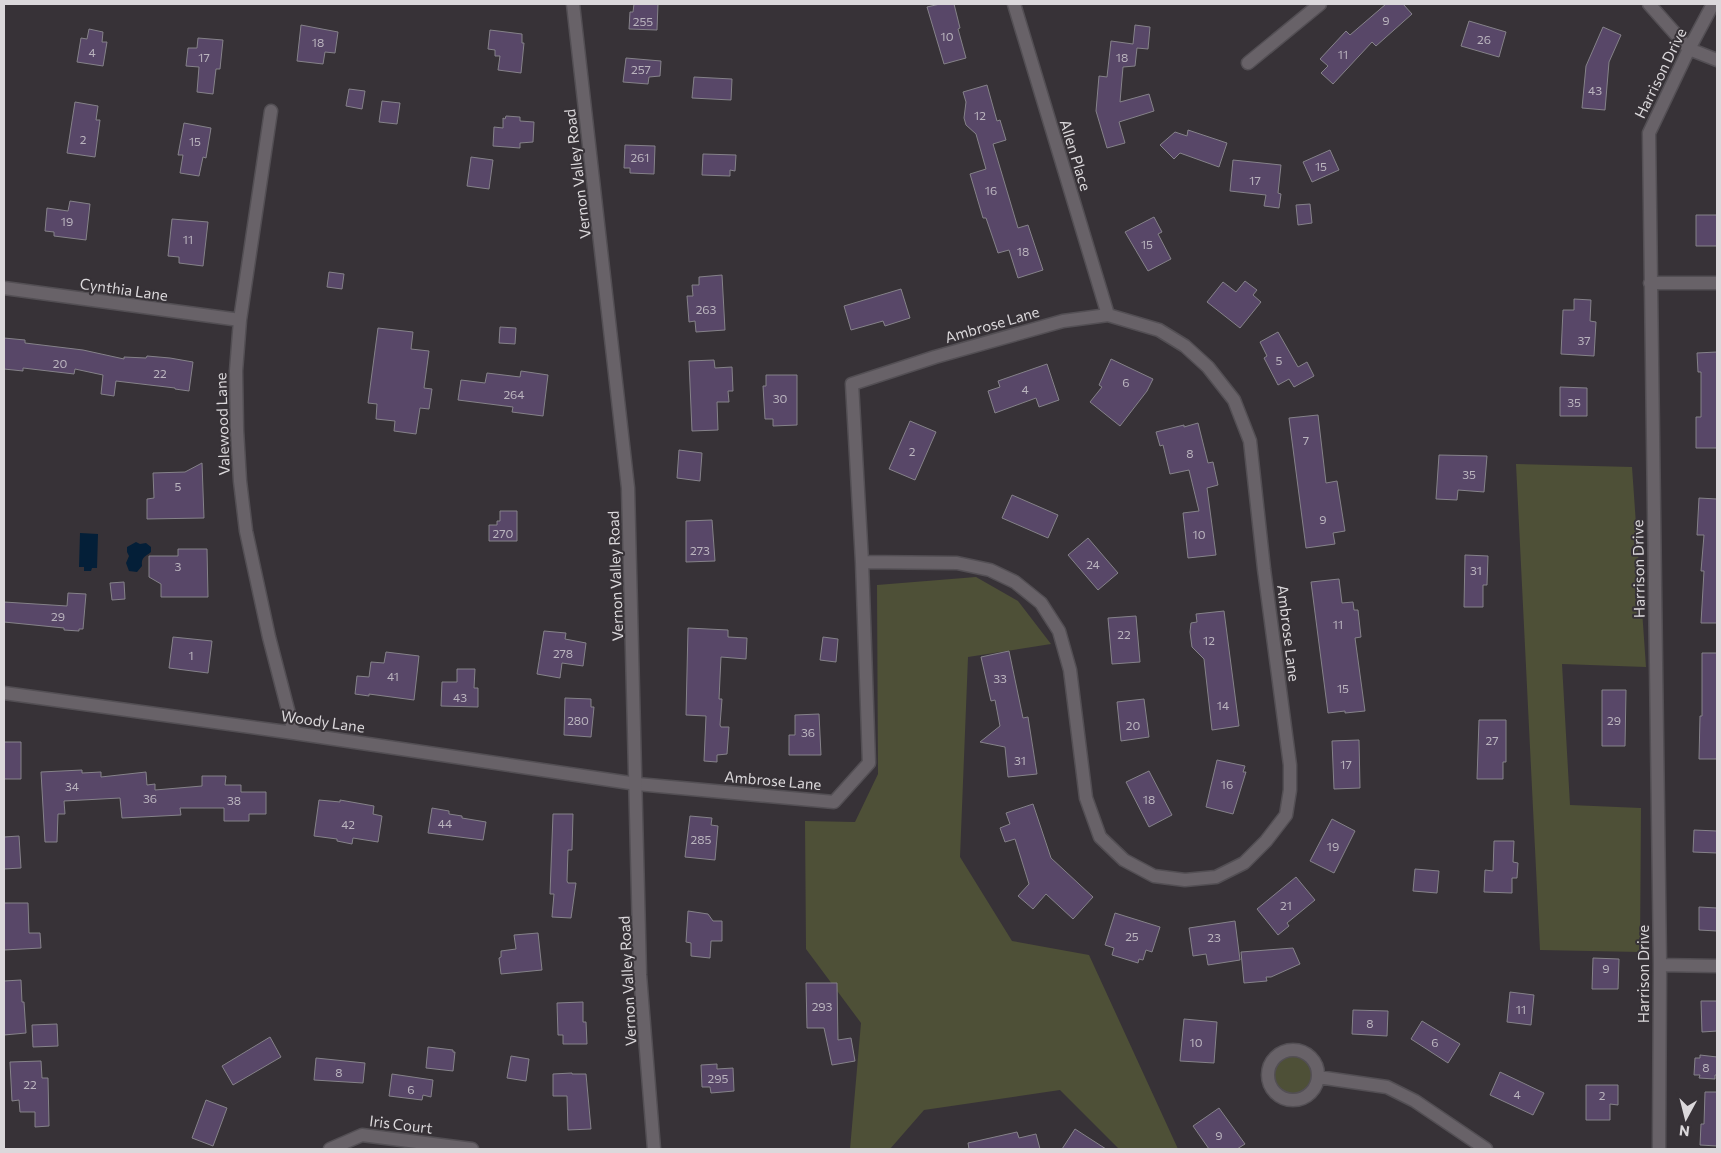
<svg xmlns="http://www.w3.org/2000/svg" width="1721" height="1153" font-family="Commissioner,sans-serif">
<rect width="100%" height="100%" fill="#373237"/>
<path fill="#4e5037" d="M1516 464 1632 467 1646 667 1562 664 1570 805 1641 808 1640 952 1540 950Z
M976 577 1018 601 1051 644 968 657 960 857 1012 941 1089 955 1178 1149H1119L1060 1090 924 1110 890 1149H850L861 1023 806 949 805 821 855 822 878 774 877 585Z
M1271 1075a21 21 0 1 1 42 0a21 21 0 1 1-42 0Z"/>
<path fill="#041f38" d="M80 533 98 534 97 568H92L91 571H84V567H79Z
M136 542 140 544 146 543 151 547V552C145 557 141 557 142 566L137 572 129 571 126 563 129 556 127 552V547Z"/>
<path fill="#584768" stroke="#858289" d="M634 4H658L657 30 629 29 630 12H633Z
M940 4H954L960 28 958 29 966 58 944 64 927 7Z
M1386 4H1403L1412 14 1376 46 1372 42 1333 84 1321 73 1328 66 1320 59 1346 31 1350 35Z
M1469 21 1506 32 1499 57 1461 46Z
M301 25 338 32 335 53 325 52 323 64 297 61Z
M1135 25 1150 27 1148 49 1137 48 1135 66 1123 67 1120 102 1149 94 1154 111 1119 122 1125 143 1107 148 1096 111 1099 76 1107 77 1111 41 1133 44Z
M1603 27 1621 35 1609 62 1605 110 1582 108 1586 66Z
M89 29 103 32 102 42H107L103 66 77 62 81 38 87 39Z
M490 30 522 34V43H524L521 73 498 70 500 56H495V50L488 49Z
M198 38 223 40 220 69H216L213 94 197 92 199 67 186 66 188 48H197Z
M626 58 661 61 660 76 649 77 648 84 623 82Z
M694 77 732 79 731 100 692 98Z
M987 85 997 121 1000 120 1006 140 993 144 1018 228 1028 225 1043 270 1018 278 1009 250 998 253 986 218H983L970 174 986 169 976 134 966 125 964 118 966 102 963 92Z
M349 89 365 91 362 109 346 106Z
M382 101 400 103 397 124 379 122Z
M75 102 98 106 96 120H100L95 157 67 153Z
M506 116 520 117V121L534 122 533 142 520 143V148L493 146 494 127 503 128V118L505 119Z
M184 123 211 128 206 158 203 157 199 176 180 173 183 155H178Z
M1188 130 1227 143 1219 167 1180 153 1174 159 1160 145 1175 132 1187 136Z
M625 145 655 146 654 174 630 173V168H624Z
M1330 150 1339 170 1312 182 1303 162Z
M703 154 736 155 735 171 730 170V176L702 175Z
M471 157 493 160 489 189 467 186Z
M1233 160 1281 165 1278 193 1281 194 1279 208 1264 206 1266 195 1230 191Z
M70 201 90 204 86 240 54 236V232L45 231 47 208 68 211Z
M1310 204 1312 223 1298 225 1296 205Z
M1696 215H1717V246H1696Z
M1154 217 1162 232 1158 234 1171 259 1148 271 1125 232Z
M172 219 208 222 203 266 179 263V257L168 256Z
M329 272 344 274 342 289 327 287Z
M722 275 725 330 696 332 695 321 689 322 687 296H693L692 285H699V277Z
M1245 281 1257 290 1253 295 1261 302 1240 328 1207 302 1223 282 1236 292Z
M901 289 910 318 885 326 883 321 851 330 844 306Z
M1574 299 1591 300 1590 321 1596 322 1594 356 1561 354 1563 310H1574Z
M500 327 516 328 515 344 499 343Z
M378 328 413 332 411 349 429 351 424 388 432 389 429 409 420 408 416 434 394 431 395 421 376 419 377 404 368 403Z
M1278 332 1298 367 1307 362 1314 376 1294 387 1289 379 1278 385 1264 358 1267 356 1260 342Z
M4 338 25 340V343L83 350 124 359V357L146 358 147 356 170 358 193 362 189 391 175 389V388L116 381 114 396 101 394 103 375 75 369 74 374 23 368V371L4 369Z
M1717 352V448H1696V417H1701V372H1698L1697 353Z
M1111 359 1153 379 1147 391 1120 426 1090 402 1102 387 1099 385Z
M714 360 715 368 732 367 733 391H728L729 402H717L718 430 692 431 689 361Z
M1047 364 1059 400 1039 407 1036 398 995 413 988 391 1000 387 998 381Z
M521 371 548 375 543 416 512 412 513 407 458 400 461 380 485 383 487 373 520 377Z
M766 375H797V425L773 426V419H765L763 386H766Z
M1560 387 1587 388V416H1560Z
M1318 415 1326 483 1337 481 1345 531 1333 533 1335 544 1306 548 1289 418Z
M910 421 936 432 915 480 889 469Z
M1198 423 1208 463 1213 462 1218 485 1207 488 1216 555 1188 558 1183 513 1199 511 1189 470 1170 474 1163 445 1160 446 1156 432 1184 425V427Z
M679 450 702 453 700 481 677 478Z
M1439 455 1487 456 1484 492 1458 490 1457 500 1436 499Z
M202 463 204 518 147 519V499L154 498 153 473 185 472Z
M1012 495 1058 515 1048 538 1002 518Z
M1699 498 1717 499V623H1701L1704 571H1701L1704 535H1697Z
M500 511H517V541H489V525H497V521H500Z
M712 520 715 561 686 562V521Z
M1088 538 1118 573 1098 590 1068 555Z
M178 549H207L208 597H161V584L149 577V556H178Z
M1465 555 1488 556 1487 585H1483V607H1464Z
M1339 579 1342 603 1353 602 1354 610H1358L1361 637 1355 638 1365 711 1345 713V711L1328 713 1311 582Z
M124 582 125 599 112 600 110 583Z
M68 593 86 594 83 629H79V631L64 630V628L4 622V602L67 606Z
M1224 611 1239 726 1212 730 1204 659 1192 647 1190 632 1191 623 1197 622 1196 614Z
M1136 616 1140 662 1112 664 1108 618Z
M688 628 728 630V637L747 638 746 659 721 657 719 699H722L720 725 721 727H729L727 754 717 755V762L704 761 706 716 686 715Z
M544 631 566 633 565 639 586 643 583 666 562 663 560 678 537 674Z
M173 637 212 641 208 673 169 668Z
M823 637 838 639 836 662 820 660Z
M1009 651 1023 718 1028 717 1037 774 1008 777 1005 747 980 742 1000 726 995 700 991 701 981 657Z
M386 652 419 656 414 700 369 694V696L355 694 357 676 369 677 371 662 384 663Z
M1702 653H1717V759H1699L1700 716H1702Z
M457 669H475L474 688H478V707L441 706 442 682H457Z
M1602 690H1626L1625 746H1602Z
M565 698 591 699V707H594L591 737 564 735Z
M1144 699 1149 737 1121 741 1117 702Z
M819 714 821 755H789V735H795V715Z
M1479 720H1506V762H1503V779H1477Z
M1359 740 1360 788 1334 789 1332 741Z
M4 742H21V779H4Z
M1217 760 1245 766 1243 772H1246L1233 814 1206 807Z
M82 770V773L101 772V777L146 772 147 785 155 784V790L202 786V776H226L225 785H241V792H266V814H249V821H224V808H180L181 815 122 818 120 798 64 801 65 814H58L57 842H45L41 772Z
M1149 771 1172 815 1149 827 1126 782Z
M319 800 340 802V800L374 806 373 814 382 816 378 842 353 838 352 844 337 841V839L314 836Z
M1033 804 1051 858 1093 897 1073 919 1046 894 1033 909 1018 896 1029 884 1015 839 1005 842 1000 828 1010 824 1006 813Z
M432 808 449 811V814L462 816V818L486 822 483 840 428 833Z
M553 814H573L572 850H568L567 881 568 883H576L571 918 552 917 554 894H550Z
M690 816 712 818 711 825 718 826 715 860 685 857Z
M1332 819 1355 831 1334 873 1310 861Z
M1694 830 1717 831V853L1693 852Z
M19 836 21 868 4 869V837Z
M1494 841H1514L1513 862 1518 863 1517 878H1512V893L1484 892 1485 870 1493 871Z
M1415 869 1439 871 1437 893 1413 891Z
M1296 877 1315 900 1287 923 1289 926 1278 935 1257 909Z
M4 903H28L29 933H40L41 948 4 950Z
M1699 907 1717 908V931L1699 930Z
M688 911 708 914 713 921H722V941H711L710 958 691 956V943L686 942Z
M1115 913 1160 927 1152 952 1146 950 1143 960 1139 959 1138 963 1112 955 1114 948 1105 945Z
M1235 921 1240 960 1208 965 1206 954 1193 956 1189 928Z
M538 933 542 970 501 974 499 958 501 957V951L516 949 514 935Z
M1293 948 1300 964 1271 977H1266L1267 981 1244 983 1241 952Z
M1593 958 1619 959 1618 989H1592Z
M21 980 22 1002H24L26 1033 4 1035V981Z
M806 983H837L838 1040 851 1038 855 1061 832 1065 824 1028H807Z
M1510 992 1534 995 1531 1025 1507 1022Z
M1701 1001H1717V1031L1702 1032Z
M583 1002V1022H586L587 1044H563V1035H558L557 1003Z
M1353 1010 1388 1011 1387 1036 1352 1034Z
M1184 1019 1217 1022 1214 1063 1180 1061Z
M1422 1021 1460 1044 1448 1063 1411 1039Z
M57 1024 58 1046 33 1047 32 1025Z
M270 1037 281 1057 233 1085 222 1066Z
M428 1047 453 1050V1052H455L453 1071 426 1068Z
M1700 1055 1717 1057V1075H1715V1079L1699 1078 1700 1075H1694L1695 1058H1700Z
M511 1056 529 1059 526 1081 507 1078Z
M316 1058 365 1063 363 1083 314 1080Z
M41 1061 42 1078H48L49 1126 35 1127V1112H20L19 1100 12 1101 10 1062Z
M717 1064V1069L733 1068 734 1091 711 1093 710 1087H702L701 1065Z
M1500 1072 1544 1093 1533 1115 1490 1095Z
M572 1073V1074H586L591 1129 568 1130 567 1096H553V1074Z
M392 1074 433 1080 431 1097 423 1095 422 1100 389 1096Z
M1586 1085H1618V1105L1610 1104V1120H1586Z
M1705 1092H1717V1146L1700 1145 1701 1124H1704Z
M206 1100 227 1108 213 1146 192 1138Z
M1219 1108 1245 1144 1237 1149H1209L1193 1126Z
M1075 1129 1106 1149H1062Z
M1017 1132 1019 1138 1036 1134 1040 1149H969L968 1143Z"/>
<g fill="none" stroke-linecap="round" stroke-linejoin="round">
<g stroke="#534f54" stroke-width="15">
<path id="minor" d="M1014 4 1108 315
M1649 4 1689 49 1717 60
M1248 63 1320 4
M271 111 240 320 236 371 237 430 240 481 246 531 269 637 294 733
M1650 283H1717
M4 288 240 320
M4 693 294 733 637 784 834 802 869 763 862 562 852 384 935 357 1063 321 1108 315 1159 330 1185 346 1208 367 1234 400 1250 441 1264 569 1290 765V790L1286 815 1266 841 1244 863 1216 877 1185 880 1154 876 1124 860 1100 837 1086 798 1070 670 1059 631 1041 603 1015 582 990 570 957 563 862 562
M1660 965 1717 966
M1268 1075a25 25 0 1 1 50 0a25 25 0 1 1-50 0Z
M1318 1077 1387 1087 1415 1101 1486 1149
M330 1149 362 1135 472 1149
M1659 1149 1660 965 1649 133 1689 49 1713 4"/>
</g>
<g stroke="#534f54" stroke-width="15">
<path id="secondary" d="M573 4 628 488 640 975 654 1149"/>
</g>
<use href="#minor" stroke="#686268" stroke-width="12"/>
<use href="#secondary" stroke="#686268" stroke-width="12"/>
</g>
<g text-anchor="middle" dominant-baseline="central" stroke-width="4" stroke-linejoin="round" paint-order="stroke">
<g font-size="12" fill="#bab4be">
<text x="1386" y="20">9</text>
<text x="643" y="21">255</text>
<text x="947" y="36">10</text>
<text x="1484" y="39">26</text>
<text x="318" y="42">18</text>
<text x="92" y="52">4</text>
<text x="1343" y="54">11</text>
<text x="204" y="57">17</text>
<text x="1122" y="57">18</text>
<text x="641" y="69">257</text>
<text x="1595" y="90">43</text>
<text x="980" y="115">12</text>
<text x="83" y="139">2</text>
<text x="195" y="141">15</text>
<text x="640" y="157">261</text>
<text x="1321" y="166">15</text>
<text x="1255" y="180">17</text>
<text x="991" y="190">16</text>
<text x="67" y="221">19</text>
<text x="188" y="239">11</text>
<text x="1147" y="244">15</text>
<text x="1023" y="251">18</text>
<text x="706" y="309">263</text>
<text x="1584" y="340">37</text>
<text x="1279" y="360">5</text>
<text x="60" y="363">20</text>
<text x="160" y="373">22</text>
<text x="1126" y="382">6</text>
<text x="1025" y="389">4</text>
<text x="514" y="394">264</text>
<text x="780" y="398">30</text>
<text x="1574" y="402">35</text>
<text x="1306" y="440">7</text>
<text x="912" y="451">2</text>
<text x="1190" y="453">8</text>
<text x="1469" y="474">35</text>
<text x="178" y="486">5</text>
<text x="1323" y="519">9</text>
<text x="503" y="533">270</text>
<text x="1199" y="534">10</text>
<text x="700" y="550">273</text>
<text x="1093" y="564">24</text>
<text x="178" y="566">3</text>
<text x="1476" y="570">31</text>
<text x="58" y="616">29</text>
<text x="1338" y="624">11</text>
<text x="1124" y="634">22</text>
<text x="1209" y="640">12</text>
<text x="563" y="653">278</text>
<text x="191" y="655">1</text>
<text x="393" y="676">41</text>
<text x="1000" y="678">33</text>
<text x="1343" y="688">15</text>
<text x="460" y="697">43</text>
<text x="1223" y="705">14</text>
<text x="578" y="720">280</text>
<text x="1614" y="720">29</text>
<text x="1133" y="725">20</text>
<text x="808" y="732">36</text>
<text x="1492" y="740">27</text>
<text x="1020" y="760">31</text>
<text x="1346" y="764">17</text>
<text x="1227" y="784">16</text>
<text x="72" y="786">34</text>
<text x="150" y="798">36</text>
<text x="1149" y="799">18</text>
<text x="234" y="800">38</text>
<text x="445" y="823">44</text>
<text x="348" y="824">42</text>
<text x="701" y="839">285</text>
<text x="1333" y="846">19</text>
<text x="1286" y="905">21</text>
<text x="1132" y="936">25</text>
<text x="1214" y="937">23</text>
<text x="1606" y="968">9</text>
<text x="822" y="1006">293</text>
<text x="1521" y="1009">11</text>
<text x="1370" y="1023">8</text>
<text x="1196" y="1042">10</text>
<text x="1435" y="1042">6</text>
<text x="1706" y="1067">8</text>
<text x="339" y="1072">8</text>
<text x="718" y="1078">295</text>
<text x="30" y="1084">22</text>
<text x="411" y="1089">6</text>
<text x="1517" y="1094">4</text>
<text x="1602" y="1095">2</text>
<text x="1219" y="1135">9</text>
</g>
<g font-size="15" fill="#dbd8db" stroke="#373237">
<text transform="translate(1660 73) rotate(-64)">Harrison Drive</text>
<text transform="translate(1076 155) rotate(73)">Allen Place</text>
<text transform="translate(577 174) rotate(-97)">Vernon Valley Road</text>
<text transform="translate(124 289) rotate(8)">Cynthia Lane</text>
<text transform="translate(992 324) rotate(-16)">Ambrose Lane</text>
<text transform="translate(222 424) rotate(-92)">Valewood Lane</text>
<text transform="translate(1638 569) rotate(-91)">Harrison Drive</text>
<text transform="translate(615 576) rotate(-92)">Vernon Valley Road</text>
<text transform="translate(1289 633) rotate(83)">Ambrose Lane</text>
<text transform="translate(323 721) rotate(8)">Woody Lane</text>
<text transform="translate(773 780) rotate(5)">Ambrose Lane</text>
<text transform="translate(1643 974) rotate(-90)">Harrison Drive</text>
<text transform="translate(627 981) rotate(-93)">Vernon Valley Road</text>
<text transform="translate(401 1124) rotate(7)">Iris Court</text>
</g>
</g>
<rect width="1721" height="1153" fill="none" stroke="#dbd8db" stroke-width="10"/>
<g transform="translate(1686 1118) rotate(187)" stroke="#373237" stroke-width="4" paint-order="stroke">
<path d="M0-4L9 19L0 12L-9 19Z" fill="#dbd8db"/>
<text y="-8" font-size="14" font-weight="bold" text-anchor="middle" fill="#dbd8db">N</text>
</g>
</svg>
